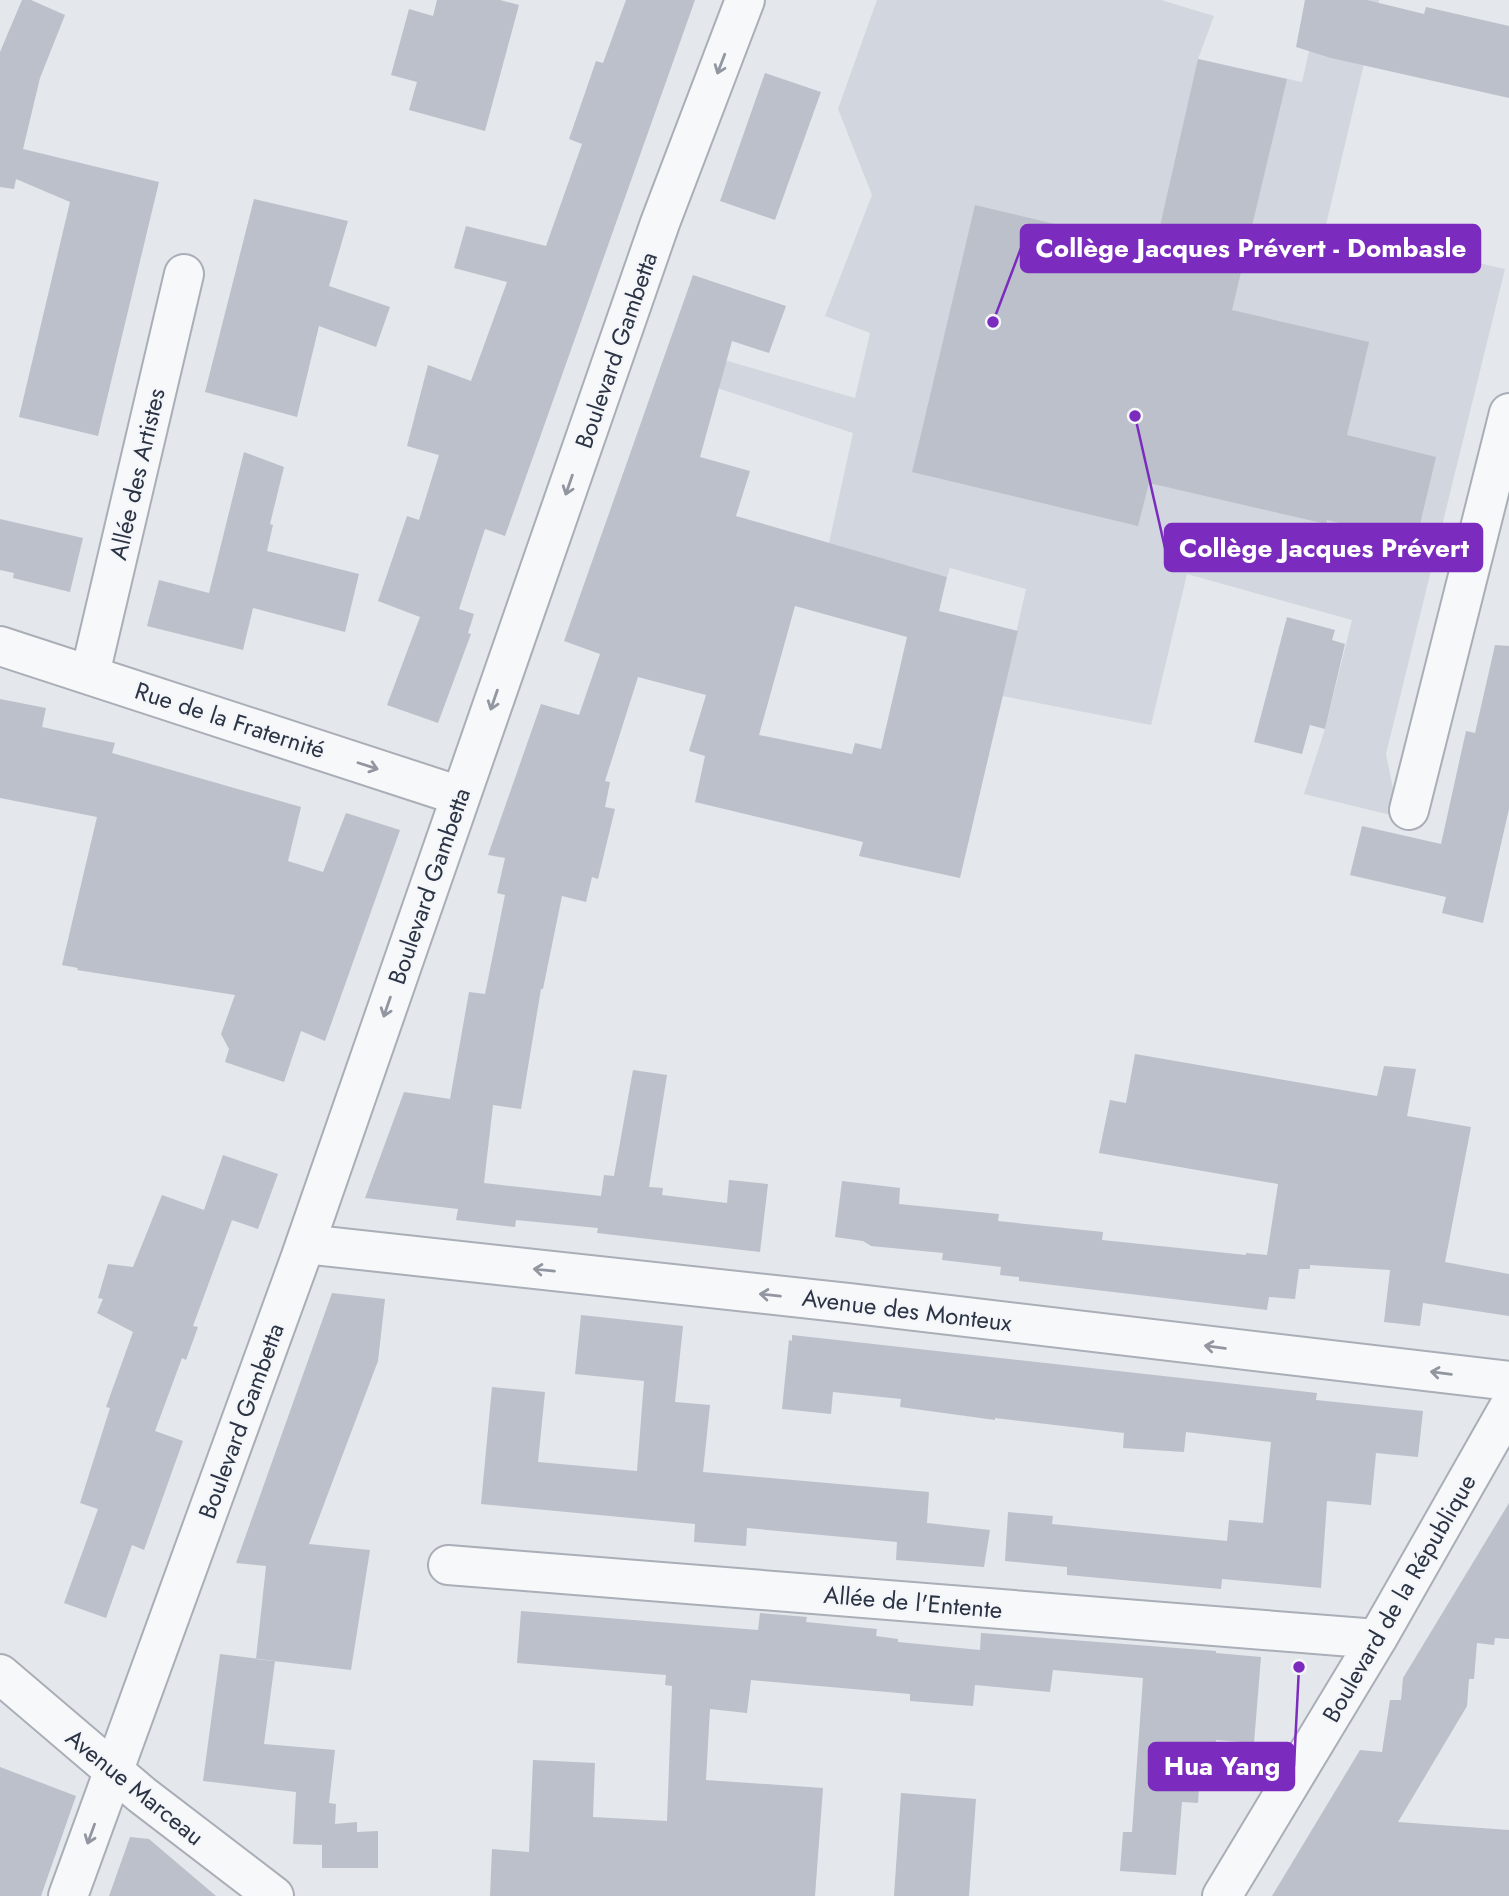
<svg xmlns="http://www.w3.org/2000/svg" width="1509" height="1896" font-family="Jost,sans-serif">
<rect width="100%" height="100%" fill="#e4e7ec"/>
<path fill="#d2d6de" d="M877 0H1161L1214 16 1198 59 1302 82 1321 0H1379L1325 229 1505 269 1386 754 1396 803 1395 816 1304 794 1325 729 1352 620 1187 574 1151 725 1002 696 1026 589 950 568 947 577 829 543 853 433 660 369 669 344 855 398 870 333 825 316 872 195 838 109Z"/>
<path fill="#bbc0ca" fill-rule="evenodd" d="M22 0H31L65 15 40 78 23 149 159 182 98 436 19 417 70 202 16 179 14 189 0 187V52Z
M437 0H500L519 5 485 131 409 110 417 82 391 75 409 9 433 16Z
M626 0H695L505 536 485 529 459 609 474 614 468 633 471 634 438 723 387 705 420 617 378 601 407 516 419 520 439 455 407 446 428 365 471 381 507 282 454 268 466 226 546 246 582 144 569 139 596 61 603 63Z
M1305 0H1367L1424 14 1426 7 1509 26V98L1331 58 1296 47Z
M1198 59 1287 79 1232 310 1369 342 1347 435 1436 457 1416 541 1327 520 1326 524 1149 483 1138 526 912 472 975 205 1155 248Z
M765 73 821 92 775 220 720 201Z
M254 199 348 221 329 286 390 307 376 347 319 326 297 417 205 392Z
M693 275 786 306 769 353 732 341 700 457 750 471 736 516 947 577 939 611 1018 631 960 878 859 856 863 842 695 802 705 756 689 751 706 695 638 677 605 781 610 782 605 807 615 809 598 879 592 877 586 902 562 896 543 989H541L521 1109 493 1105 484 1183 601 1196 604 1175 614 1176 633 1070 667 1075 649 1187 663 1188 662 1195 727 1203 729 1180 768 1184 760 1252 597 1233 598 1228 516 1220 515 1227 456 1220 458 1209 365 1198 404 1092 450 1099 469 992 485 994 505 895 497 893 505 858 488 855 541 704 579 715 600 654 564 641ZM795 606 907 637 881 749 855 743 852 754 759 735Z
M244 452 284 467 270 524 273 525 267 551 359 574 345 632 253 608 243 650 147 626 159 580 209 593Z
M0 519 83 538 70 592 13 578 14 573 0 570Z
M1287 617 1335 630 1332 640 1345 644 1325 729 1310 725 1302 754 1254 742Z
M1495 645 1509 646V809L1483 923 1442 913 1446 897 1350 875 1362 826 1441 844 1466 731 1475 733Z
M0 699 46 708 42 727 115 743 112 753 301 807 288 861 323 872 346 813 400 830 325 1041 301 1031 284 1082 225 1062 229 1049 221 1034 235 995 77 970 78 968 62 965 97 817 0 798Z
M1135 1054 1377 1096 1384 1066 1416 1069 1407 1116 1471 1127 1445 1262 1509 1274V1316L1423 1303 1420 1326 1384 1322 1390 1270 1310 1265V1269H1299L1295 1299 1269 1297 1267 1310 1019 1281V1277L1000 1275 1001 1267 942 1260 943 1253 871 1246 863 1241 835 1237 842 1181 900 1188 899 1204 999 1214 998 1221 1103 1232 1102 1240 1246 1255V1253L1267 1255 1278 1184 1099 1153 1110 1100 1126 1103Z
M223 1155 278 1174 258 1229 223 1217 232 1220 193 1326 198 1327 186 1360 182 1358 155 1431 183 1441 144 1550 132 1545 106 1618 64 1603 98 1509 80 1503 110 1408 106 1407 133 1332 97 1313 103 1299 98 1298 108 1264 133 1267 162 1195 204 1210Z
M332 1293 385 1299 378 1361 309 1544 370 1550 351 1670 256 1659 266 1566 236 1563Z
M581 1315 683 1326 675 1402 710 1405 703 1472 929 1492 927 1523 990 1530 984 1567 896 1560 897 1542 747 1528 746 1546 694 1542 695 1524 481 1504 492 1387 545 1392 538 1462 637 1471 644 1381 575 1374Z
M792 1335 1317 1393 1316 1400 1423 1411 1418 1457 1376 1453 1371 1505 1327 1501 1321 1588 1222 1579 1221 1589 1067 1575V1567L1005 1561 1008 1512 1053 1516 1052 1524 1227 1541 1229 1520 1263 1523 1271 1442 1186 1432 1184 1452 1123 1448 1124 1433 995 1418V1420L900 1407 901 1399 833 1392 831 1414 782 1409 789 1340 792 1341Z
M1509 1503V1639L1495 1638 1494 1645 1477 1643 1474 1679H1469L1467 1706 1398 1822 1509 1830V1896H1272L1360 1750 1382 1752 1390 1700H1401L1403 1678Z
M521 1611 758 1630 760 1613 807 1617 806 1622 877 1629 876 1636 898 1639V1642L980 1650 981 1633 1216 1651V1653L1261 1657 1254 1743 1216 1740 1214 1772H1200L1198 1803 1182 1802 1176 1875 1120 1871 1123 1832H1132L1143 1678 1053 1670 1050 1692 975 1685 973 1706 910 1701V1694L751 1680 747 1713 710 1709 706 1780 823 1788 815 1896H490L492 1849 529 1852 533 1760 595 1763 593 1817 667 1821 672 1686 665 1685 666 1675 517 1663Z
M220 1654 275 1661 264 1744 335 1750 329 1803 336 1804 335 1824 357 1822V1832L378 1831V1868H322V1845L293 1844 296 1792 203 1781Z
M0 1767 76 1796 41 1896H0Z
M901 1793 976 1799 969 1896H894Z
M130 1837 149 1839 216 1896H109Z"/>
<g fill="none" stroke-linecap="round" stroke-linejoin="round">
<g stroke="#a9aeb7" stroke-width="42">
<path id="minor" d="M0 646 460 796
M90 674 184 274
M1409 810 1509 413
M305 1244 848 1303 1509 1381
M448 1565 1377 1639
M0 1674 142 1795 274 1896
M68 1896 300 1259 660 223 745 0
M1222 1896 1377 1639 1509 1407"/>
</g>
<use href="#minor" stroke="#f7f8fa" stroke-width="38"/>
</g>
<defs><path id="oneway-shaft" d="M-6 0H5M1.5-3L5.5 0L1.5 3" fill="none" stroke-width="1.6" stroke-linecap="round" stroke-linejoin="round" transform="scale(1.75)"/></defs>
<g stroke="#9196a0">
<use href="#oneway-shaft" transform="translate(721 64) rotate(111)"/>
<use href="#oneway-shaft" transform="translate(569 485) rotate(109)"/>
<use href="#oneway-shaft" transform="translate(494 700) rotate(109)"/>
<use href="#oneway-shaft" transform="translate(368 766) rotate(18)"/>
<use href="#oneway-shaft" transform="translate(387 1007) rotate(109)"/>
<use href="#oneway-shaft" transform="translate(544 1270) rotate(-174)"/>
<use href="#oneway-shaft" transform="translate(770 1295) rotate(-174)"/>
<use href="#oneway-shaft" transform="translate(1215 1347) rotate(-173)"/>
<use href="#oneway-shaft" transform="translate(1441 1373) rotate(-173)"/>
<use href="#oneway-shaft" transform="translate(91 1834) rotate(110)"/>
</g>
<g text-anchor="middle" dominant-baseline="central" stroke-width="5" stroke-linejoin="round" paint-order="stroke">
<g font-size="24" fill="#2b3445" stroke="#f4f6f9">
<text transform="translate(616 350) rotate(-71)">Boulevard Gambetta</text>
<text transform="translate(137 474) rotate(-77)">Allée des Artistes</text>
<text transform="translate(230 720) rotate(18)">Rue de la Fraternité</text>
<text transform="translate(429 886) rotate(-71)">Boulevard Gambetta</text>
<text transform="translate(907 1310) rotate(7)">Avenue des Monteux</text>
<text transform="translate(241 1421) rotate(-70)">Boulevard Gambetta</text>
<text transform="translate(1399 1598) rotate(-60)">Boulevard de la République</text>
<text transform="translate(913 1602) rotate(5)">Allée de l'Entente</text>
<text transform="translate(135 1787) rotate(39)">Avenue Marceau</text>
</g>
</g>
<path fill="none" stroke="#7b2cbf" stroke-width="2.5" d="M993 322L1021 248M1135 416L1165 548M1299 1667L1294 1766"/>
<g fill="#7b2cbf" stroke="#f4f6f9" stroke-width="2.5">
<circle cx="993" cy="322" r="7"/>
<circle cx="1135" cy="416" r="7"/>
<circle cx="1299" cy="1667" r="7"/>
</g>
<g fill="#7b2cbf" stroke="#7b2cbf" stroke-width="2.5">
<rect x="1021" y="225" width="459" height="47" rx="7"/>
<rect x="1165" y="524" width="317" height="47" rx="7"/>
<rect x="1149" y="1743" width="145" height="47" rx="7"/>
</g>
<g font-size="26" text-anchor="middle" font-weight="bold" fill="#fff">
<text x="1251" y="257">Collège Jacques Prévert - Dombasle</text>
<text x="1324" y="557">Collège Jacques Prévert</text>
<text x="1222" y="1775">Hua Yang</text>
</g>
</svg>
